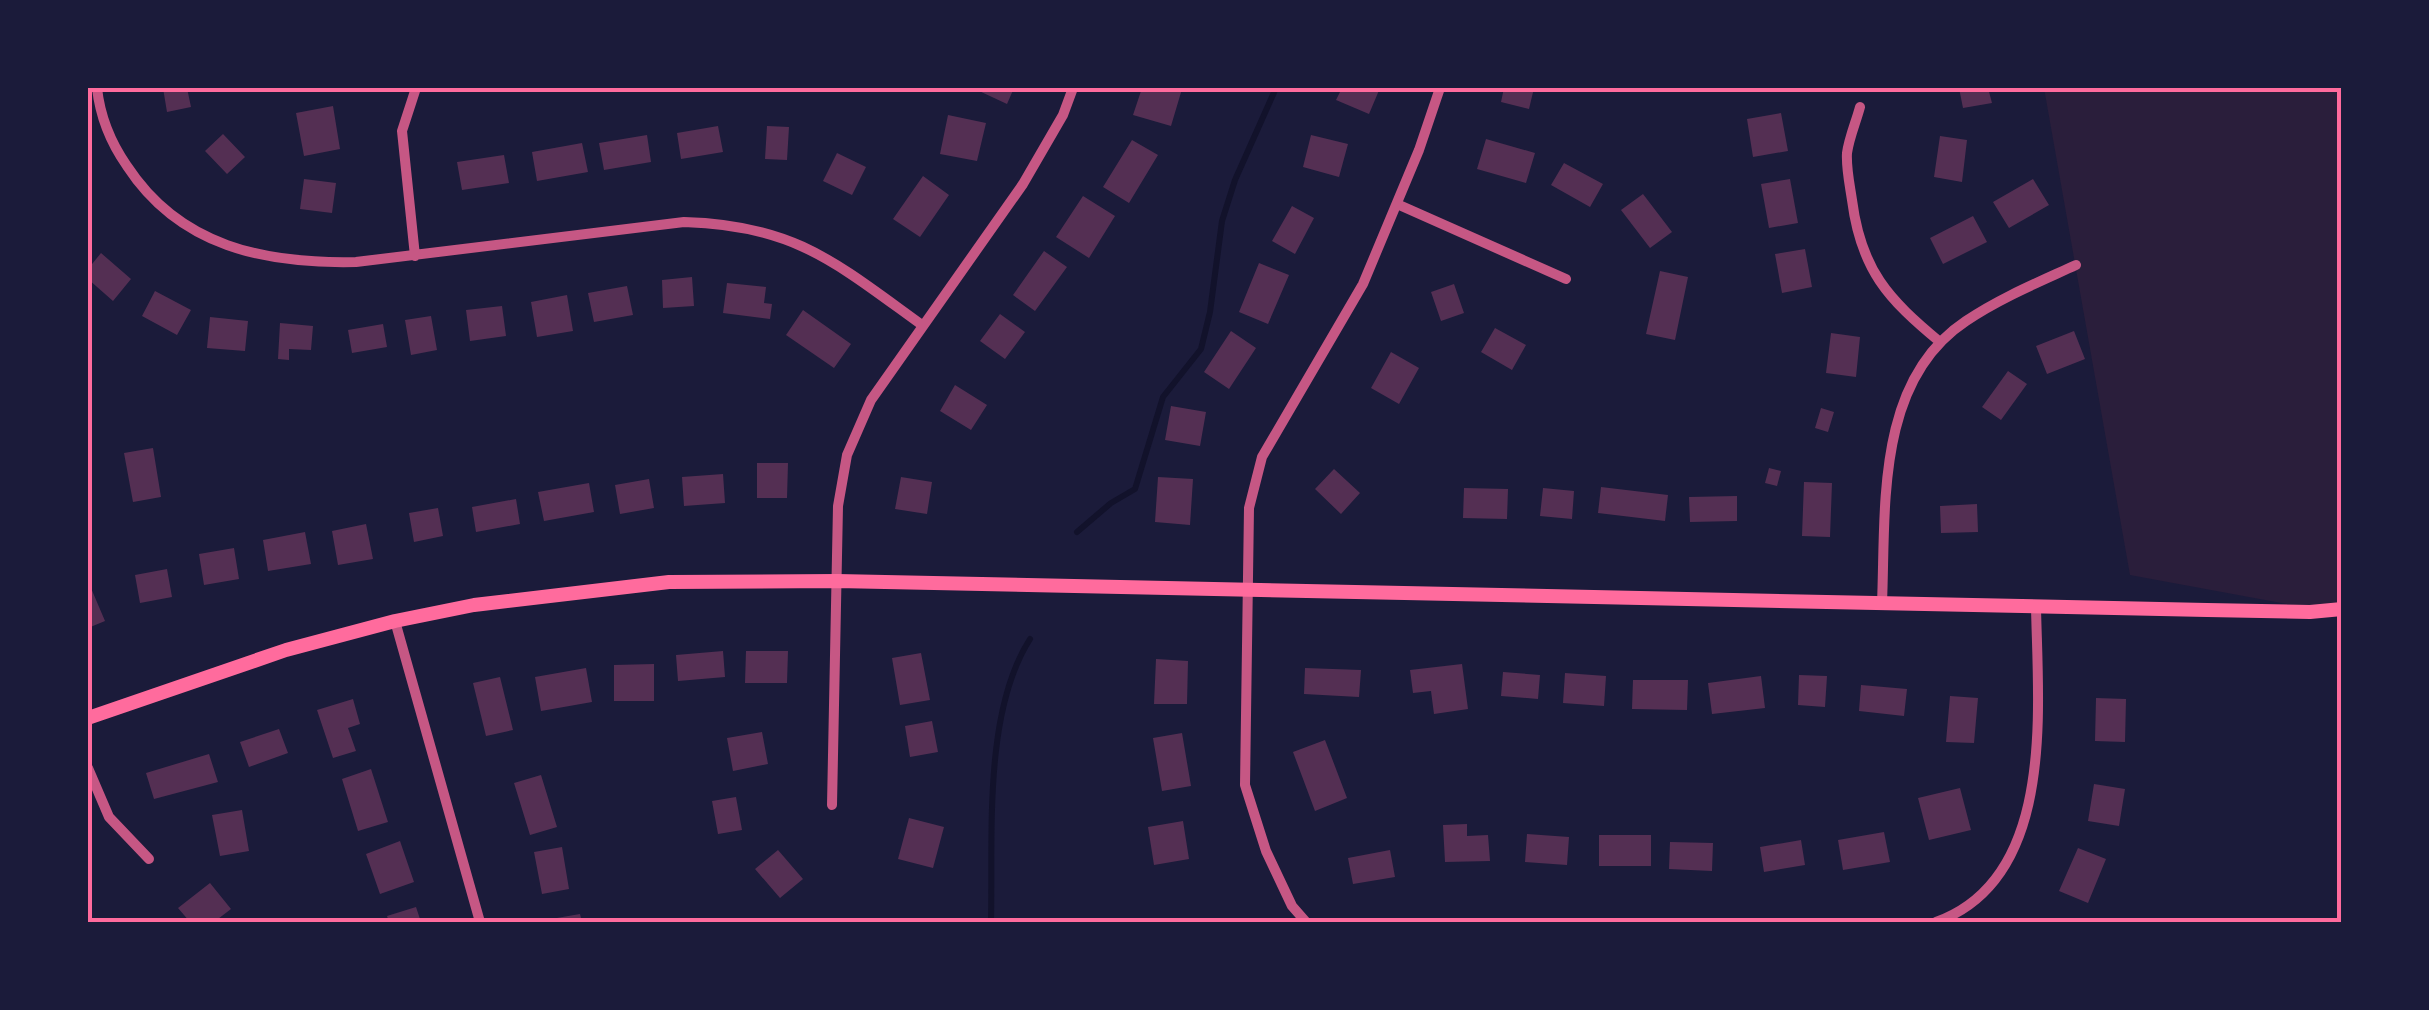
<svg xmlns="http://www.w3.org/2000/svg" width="2429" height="1010" font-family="Quicksand,sans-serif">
<rect width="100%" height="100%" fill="#1b1b3a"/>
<path fill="#2a1e3b" d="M2044 88H2341V614L2130 575Z"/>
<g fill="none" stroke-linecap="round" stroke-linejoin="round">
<path stroke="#12122b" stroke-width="6" d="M1077 532 1111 503 1135 489 1163 397 1201 349 1210 312 1222 221 1235 180 1276 88
M991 922C993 836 983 713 1030 639"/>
</g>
<path fill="#542f53" d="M163 88H187L191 107 167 112Z
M979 88H1014L1007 104 977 90Z
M1142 88 1182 89 1171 126 1133 115Z
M1342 88H1380L1369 114 1336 100Z
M1504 88H1534L1529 109 1501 102Z
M1959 88H1988L1992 103 1963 108Z
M333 106 340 149 304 156 296 113Z
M1781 113 1788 151 1753 157 1747 119Z
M948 115 986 123 977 161 940 154Z
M718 126 723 152 681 159 677 133Z
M767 126 789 127 787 160 765 159Z
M223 134 245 157 227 174 205 151Z
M647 135 651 162 604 170 599 143Z
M1311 135 1348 144 1339 177 1303 167Z
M1940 136 1967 140 1962 182 1934 177Z
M1486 139 1535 153 1526 183 1477 169Z
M1132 140 1158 155 1129 203 1103 187Z
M582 143 588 172 537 181 532 152Z
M837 153 866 167 852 195 823 181Z
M504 155 509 183 462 190 457 162Z
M1564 163 1603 184 1590 207 1551 185Z
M923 176 949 195 920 237 893 219Z
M304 179 336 183 332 213 300 209Z
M1790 179 1798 223 1769 228 1761 184Z
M2033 179 2049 205 2009 228 1993 202Z
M1643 194 1672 232 1650 248 1621 210Z
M1083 196 1115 216 1089 258 1056 237Z
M1292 206 1314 218 1295 254 1272 241Z
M1973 216 1987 242 1943 264 1930 238Z
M1805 249 1812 287 1782 293 1775 254Z
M1044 251 1067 267 1035 311 1013 295Z
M101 253 131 279 113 301 88 279V269Z
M1259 263 1289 275 1268 324 1239 312Z
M1660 271 1688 277 1675 340 1646 334Z
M692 277 694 306 663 308 662 280Z
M727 283 766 287 764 303 772 304 770 319 723 313Z
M1454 284 1464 313 1441 321 1431 292Z
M627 286 633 315 594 322 588 293Z
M155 291 191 310 177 335 142 316Z
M567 295 573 331 537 337 531 302Z
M502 306 506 336 470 341 466 310Z
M803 310 851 344 834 368 786 335Z
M1000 314 1025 332 1005 359 980 341Z
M431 316 437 350 411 355 405 320Z
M210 317 248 321 245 351 207 348Z
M280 323 313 326 311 350 289 349V360L278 359Z
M383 324 387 347 352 353 348 330Z
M1495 328 1526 345 1512 370 1481 352Z
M1231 331 1256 348 1229 389 1204 372Z
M2074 331 2085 359 2047 374 2036 346Z
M1831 333 1860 337 1856 377 1826 373Z
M1391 352 1419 368 1399 404 1371 388Z
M2008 371 2027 384 2001 420 1982 407Z
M955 385 987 405 971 430 940 411Z
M1171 406 1206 412 1200 446 1165 440Z
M1821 408 1834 412 1828 432 1815 428Z
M153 448 161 497 133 502 124 453Z
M757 463H788L787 498H757Z
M1769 468 1781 471 1777 486 1765 483Z
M1334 469 1360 493 1341 514 1315 489Z
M723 474 725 503 684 506 682 477Z
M901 477 932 482 927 514 895 509Z
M1158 477 1193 479 1190 525 1155 522Z
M649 479 654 508 620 514 615 485Z
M1804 482 1832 483 1830 537 1802 536Z
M589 483 594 512 544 521 538 492Z
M1601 487 1668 495 1665 521 1598 513Z
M1464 488 1508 489 1507 519 1463 518Z
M1543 488 1574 491 1572 519 1540 516Z
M1737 496V521L1690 522 1689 497Z
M516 499 520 524 476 532 472 507Z
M1977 504 1978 532 1941 533 1940 506Z
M438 508 443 536 414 542 409 513Z
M366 524 373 559 338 565 332 531Z
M305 532 311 564 268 571 263 540Z
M234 548 239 579 204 585 199 554Z
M167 569 172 597 140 603 135 575Z
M88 581 105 621 88 628Z
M723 651 725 677 678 681 676 655Z
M746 651H788L787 683H745Z
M921 653 930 700 900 705 892 658Z
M1156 659 1188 661 1187 704H1154Z
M654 664V701H614V665Z
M1462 664 1468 709 1434 714 1431 691 1413 693 1410 670Z
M586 668 592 702 541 711 535 677Z
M1305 668 1361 670 1359 697 1304 694Z
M1503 672 1540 675 1538 699 1501 696Z
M1565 673 1606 676 1604 706 1563 703Z
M1799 675 1827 676 1825 707 1798 705Z
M1761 676 1765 708 1712 714 1708 683Z
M500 677 513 730 486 736 473 683Z
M1633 680H1688L1687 710 1632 709Z
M1861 685 1907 689 1904 716 1859 711Z
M1950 696 1978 698 1974 743 1946 742Z
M2096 698 2126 699 2125 742 2095 741Z
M353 699 360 724 348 728 356 751 333 758 317 710Z
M932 721 938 752 910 757 905 726Z
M279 729 288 753 249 767 240 742Z
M762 732 768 764 733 771 727 738Z
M1182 733 1191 786 1162 791 1153 738Z
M1325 740 1347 798 1315 811 1293 752Z
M209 754 218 782 154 799 146 773Z
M371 769 388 822 358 831 342 779Z
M541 775 557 827 530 835 514 783Z
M2094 784 2125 789 2119 826 2088 821Z
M1960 788 1971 830 1929 840 1918 798Z
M736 797 742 830 718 834 712 801Z
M242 810 249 851 220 856 212 815Z
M909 818 944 827 933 868 898 859Z
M1183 821 1189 859 1154 865 1148 827Z
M1467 824V836L1488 835 1490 861 1445 862 1443 825Z
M1884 832 1890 862 1843 870 1838 840Z
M1527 834 1569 837 1567 865 1525 862Z
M1599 835H1651V866H1599Z
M1801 840 1805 865 1764 872 1760 847Z
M400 841 414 882 380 894 366 854Z
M1670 842 1713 843 1712 871 1669 869Z
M562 847 569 889 542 894 534 852Z
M2078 848 2106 859 2088 903 2059 891Z
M778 850 803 879 780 898 755 869Z
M1390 850 1395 877 1353 884 1348 858Z
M210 883 231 909 214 922H190L178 908Z
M416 907 421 922H389L387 916Z
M580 914 582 922H551V919Z"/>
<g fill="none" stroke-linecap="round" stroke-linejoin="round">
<path stroke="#c65784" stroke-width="10" d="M97 88C100 116 111 143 127 166 180 247 265 264 356 262L684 222C795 225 836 263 922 325
M1860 107C1856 122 1849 138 1847 153 1846 168 1850 186 1852 200 1861 270 1888 299 1940 342
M1397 204 1566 279
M415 256 402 131 416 88
M1882 603C1886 508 1875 381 1966 321 2000 298 2039 282 2076 265
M395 621 480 922
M88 768 109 817 149 859
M832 805 838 506 847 455 871 400 1023 184 1063 115 1073 88
M1306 922 1292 906 1266 851 1245 785 1249 508 1262 457 1363 284 1419 150 1440 88
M1936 922C2056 879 2038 710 2036 607"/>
<path stroke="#ff6b9d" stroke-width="14" d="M88 718 286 650 395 621 474 605 669 582 837 581 2207 610 2310 612 2342 609"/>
</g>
<rect width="2429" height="1010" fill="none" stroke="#1b1b3a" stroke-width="180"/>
<rect x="90" y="90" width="2249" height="830" fill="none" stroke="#ff6b9d" stroke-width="4"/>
</svg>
